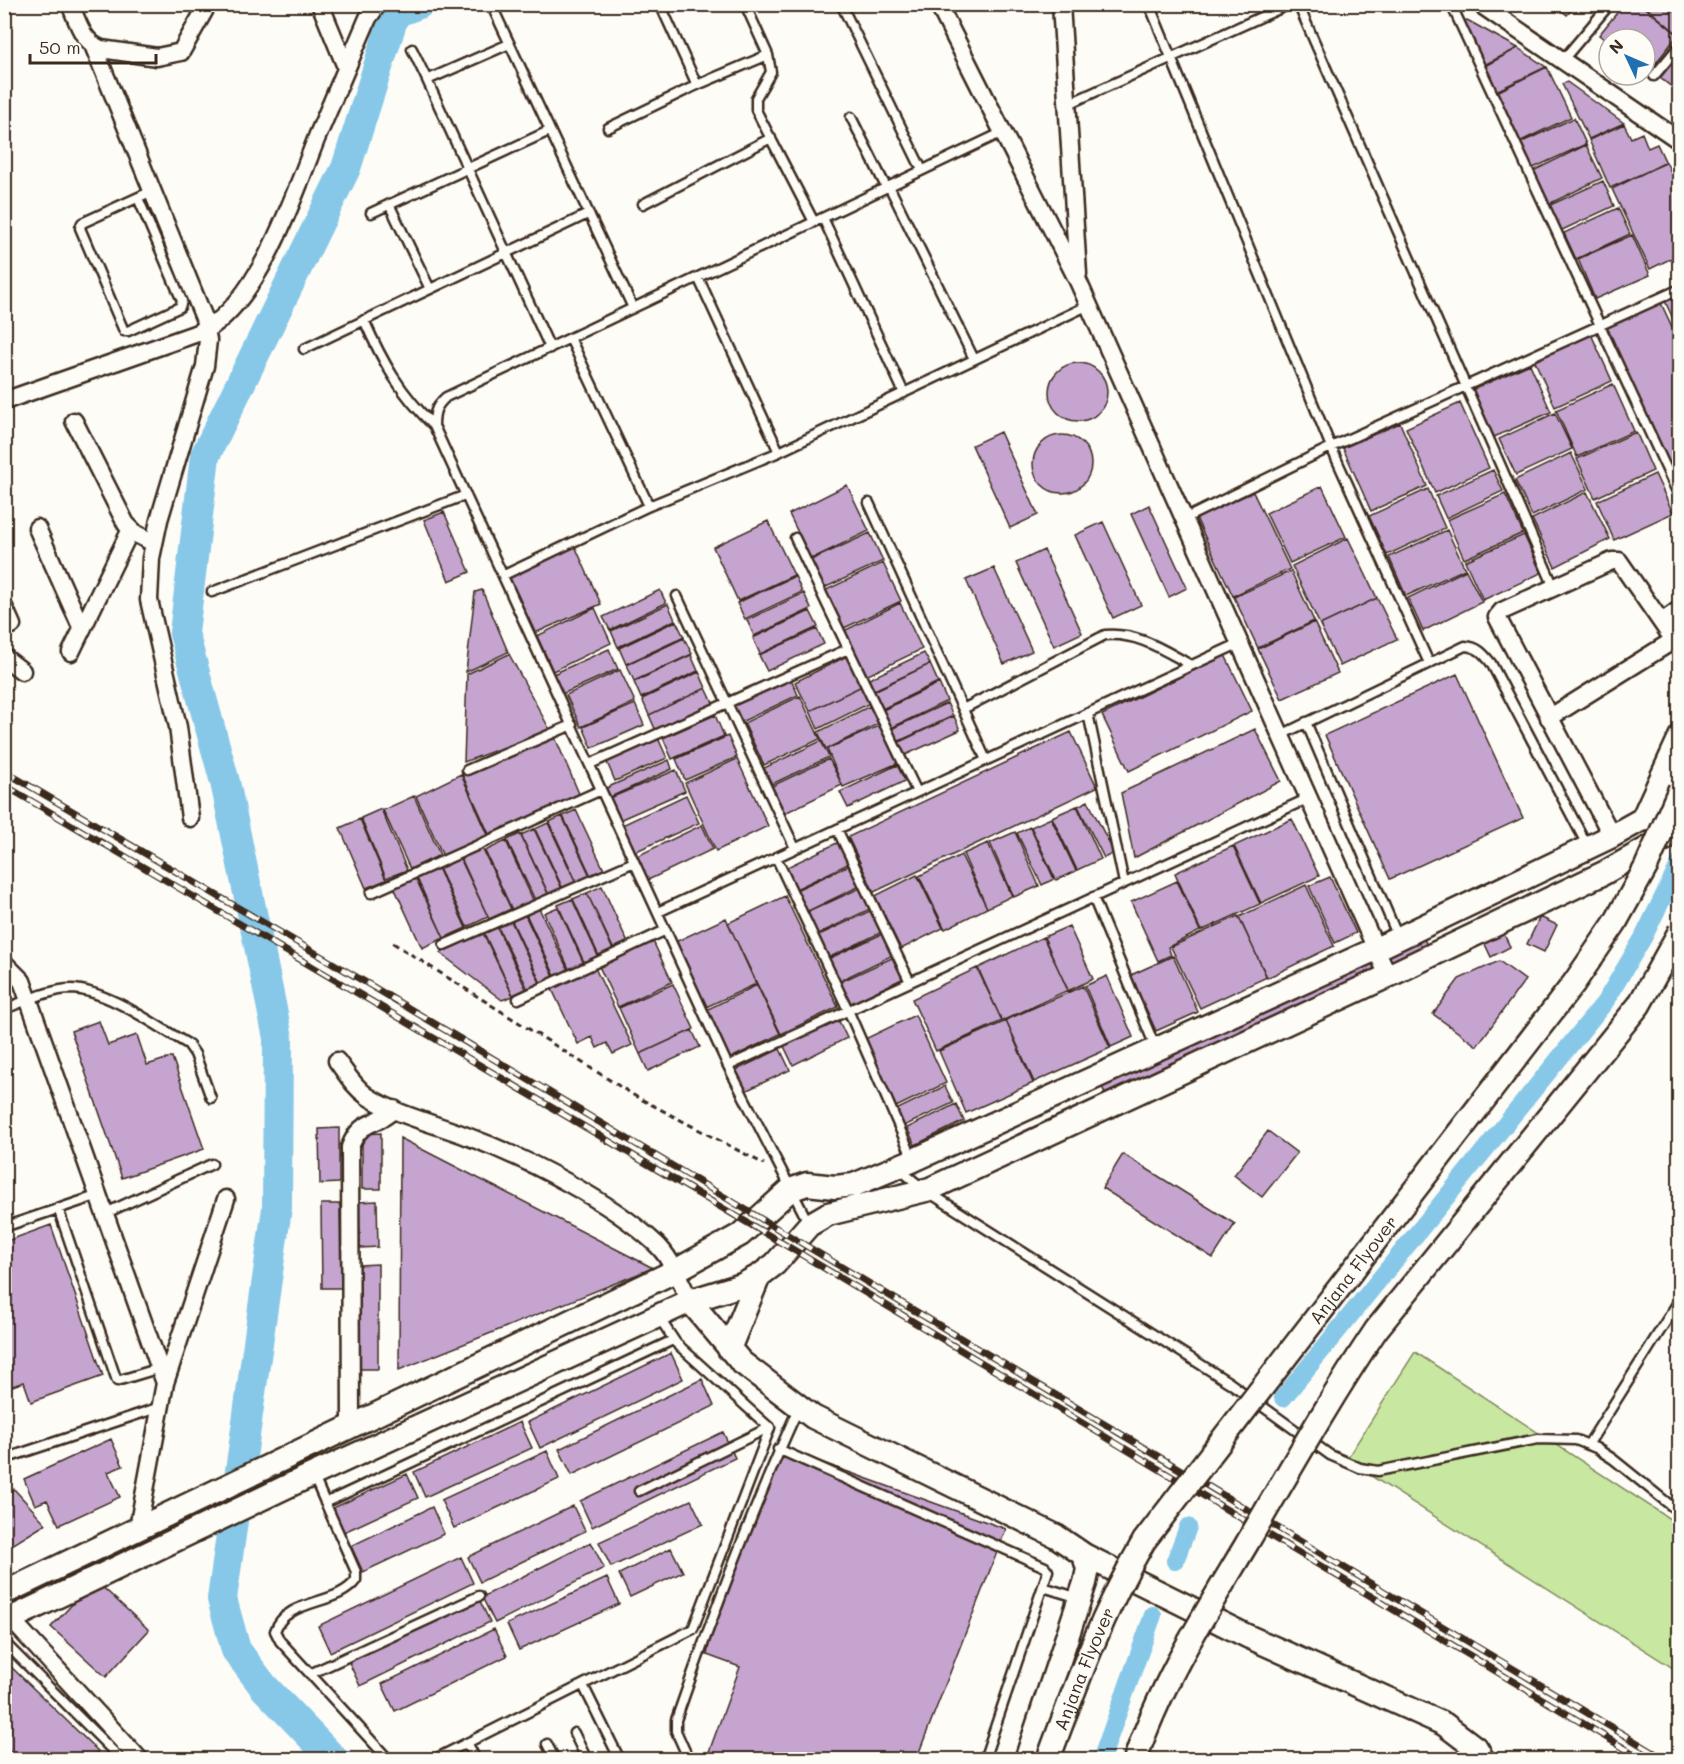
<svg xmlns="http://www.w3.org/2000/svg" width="1684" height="1764" font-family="Mali,sans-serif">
<rect width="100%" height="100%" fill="#fdfcf7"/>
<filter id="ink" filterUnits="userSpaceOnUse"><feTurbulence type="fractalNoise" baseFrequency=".0167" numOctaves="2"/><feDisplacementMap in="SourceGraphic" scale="12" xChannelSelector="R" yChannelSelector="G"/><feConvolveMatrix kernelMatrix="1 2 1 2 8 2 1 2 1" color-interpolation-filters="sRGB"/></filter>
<g filter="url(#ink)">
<path fill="#c8e8a1" stroke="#828960" stroke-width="1.5" d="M1415 1352 1679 1525V1672L1346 1460Z"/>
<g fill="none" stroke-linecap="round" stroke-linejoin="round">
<path stroke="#87c8e8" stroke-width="18" d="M1283 1398 1605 1002 1643 938 1680 863
M1175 1561 1188 1527
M1101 1760 1153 1615"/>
<path stroke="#87c8e8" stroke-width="30" d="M334 1760 264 1687 236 1650 222 1599 277 1208 278 1038 225 782 184 633 205 456 346 168 395 13 419 4"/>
</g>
<path fill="#c5a5d0" stroke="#3b2a1e" stroke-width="1.5" d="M1554 4H1573L1575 6 1567 15Z
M1624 4H1641L1678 35 1647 74 1645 39H1609V43L1599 35Z
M1642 4H1680V32L1678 34Z
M1467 20 1518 48 1482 66 1461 22Z
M1518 48 1546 67 1494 92 1483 67Z
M1680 53V93L1660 78Z
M1547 67 1571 117 1519 142 1495 93Z
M1567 82 1624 123 1589 139 1562 84Z
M1574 118 1586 144 1531 169 1520 143Z
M1624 124 1631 138 1642 133 1648 148 1657 144 1666 163 1610 188 1589 140Z
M1586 145 1602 178 1549 204 1533 171Z
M1666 162 1680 190V254L1650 269 1612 189Z
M1603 181 1614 206 1560 231 1548 206Z
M1618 208 1630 234 1576 259 1564 233Z
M1632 235 1650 275 1595 299 1578 259Z
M1680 293V334L1664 299Z
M1660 301 1680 344V490L1605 326Z
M1591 334 1612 381 1555 407 1534 359Z
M1049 392a29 29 0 1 1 58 0a29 29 0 1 1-58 0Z
M1530 364 1551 412 1494 437 1472 390Z
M1613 384 1634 431 1577 457 1556 410Z
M1460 403 1489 468 1435 493 1406 428Z
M1555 413 1572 449 1516 475 1499 439Z
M1400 423 1427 486 1371 511 1343 448Z
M1000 432 1038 515 1010 528 972 445Z
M1636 432 1653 471 1595 498 1577 459Z
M1033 464a29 29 0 1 1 58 0a29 29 0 1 1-58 0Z
M1571 453 1588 489 1532 516 1515 480Z
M1493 470 1503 491 1446 518 1436 496Z
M1655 474 1673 513 1614 540 1597 501Z
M847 485 869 531 811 559 789 514Z
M1322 486 1346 537 1290 563 1266 513Z
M1428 489 1445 528 1387 555 1369 516Z
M1253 492 1290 569 1233 596 1196 518Z
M1587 492 1610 539 1555 567 1532 519Z
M1505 494 1523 533 1464 559 1447 520Z
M1149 505 1187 588 1169 597 1131 514Z
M444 512 470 572 449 581 424 520Z
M768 521 794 575 738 601 713 547Z
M1103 522 1141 605 1113 618 1075 535Z
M1447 530 1465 569 1406 596 1389 557Z
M870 533 883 561 824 588 811 560Z
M1524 535 1541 573 1483 600 1465 561Z
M1348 538 1377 598 1320 625 1292 566Z
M575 546 601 604 535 633 509 576Z
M1044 550 1082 633 1054 646 1016 563Z
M883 563 901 601 842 629 824 591Z
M994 568 1032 651 1004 664 966 580Z
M1466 570 1482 602 1423 631 1408 598Z
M1291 571 1314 621 1258 648 1234 597Z
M795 576 802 592 745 619 737 603Z
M482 590 508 652 466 672 475 592Z
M660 590 666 603 610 630 603 617Z
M804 593 811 609 754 636 747 620Z
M1377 598 1397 639 1340 666 1320 625Z
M900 603 922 649 864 677 842 632Z
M668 604 675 620 618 647 611 631Z
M595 608 611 643 553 671 537 636Z
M810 611 818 627 760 654 753 638Z
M676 621 684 637 626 664 619 648Z
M1314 622 1338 673 1282 699 1258 649Z
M817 629 824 644 767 671 759 655Z
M684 638 692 654 634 681 627 665Z
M609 649 618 669 560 695 551 675Z
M924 653 930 664 872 691 867 680Z
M509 654 550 730 464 762 467 674Z
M691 655 698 671 641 698 634 682Z
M1225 655 1252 711 1129 771 1102 715Z
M847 656 862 686 810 711 795 682Z
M930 664 938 682 880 710 872 692Z
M620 670 635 702 581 727 566 695Z
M699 672 706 688 649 715 642 699Z
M1457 674 1523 818 1390 879 1325 735Z
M791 679 798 695 741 722 734 706Z
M939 683 947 701 889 729 881 711Z
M862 686 870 703 818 729 810 711Z
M706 688 714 705 656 731 649 715Z
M800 696 820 739 764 765 744 723Z
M947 703 953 716 895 743 889 730Z
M635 704 644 725 592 748 583 727Z
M870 706 878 724 826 749 818 732Z
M715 715 724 736 672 759 663 738Z
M954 716 960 730 903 756 897 743Z
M881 725 898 763 843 787 827 749Z
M1255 729 1281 781 1134 858 1121 793Z
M1071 732 1097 787 874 892 848 837Z
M554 735 580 796 489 834 462 774Z
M728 736 737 757 685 780 676 759Z
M658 738 667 758 615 781 606 760Z
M821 741 829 757 772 784 764 768Z
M737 759 768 826 716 851 685 783Z
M829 759 842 785 785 813 772 786Z
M669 760 672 769 608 798 604 789Z
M897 765 905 781 848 808 840 792Z
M676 770 685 791 617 821 608 799Z
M461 774 488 835 443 856 416 796Z
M686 795 699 823 632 853 620 826Z
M414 796 440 855 410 869 383 810Z
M1088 801 1114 853 1104 858 1078 806Z
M1077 806 1101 859 1077 870 1052 817Z
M381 809 407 870 386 878 361 818Z
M576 810 605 872 592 878 563 816Z
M562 816 591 878 578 885 549 822Z
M1051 818 1076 871 1056 880 1031 827Z
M360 819 386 880 366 888 340 828Z
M1292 819 1319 876 1261 903 1234 846Z
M548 823 577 885 564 891 535 829Z
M702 825 713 849 646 881 635 857Z
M1030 827 1054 879 1042 885 1017 833Z
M534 829 563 891 550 897 521 835Z
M1015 832 1039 886 1014 897 990 843Z
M520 834 549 896 536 902 507 840Z
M506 841 534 902 513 912 485 851Z
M839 842 850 863 796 889 785 868Z
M988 843 1012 896 987 908 963 854Z
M1233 846 1260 904 1201 931 1175 873Z
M482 848 511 909 489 919 461 858Z
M961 855 987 908 945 929 919 876Z
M459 856 488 917 467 927 438 866Z
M850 865 860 886 806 912 796 890Z
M437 866 466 928 444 938 416 876Z
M917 875 943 928 901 949 875 896Z
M415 877 444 938 422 948 394 887Z
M1330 877 1356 933 1335 943 1309 886Z
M1177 881 1200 931 1168 947 1171 955 1158 961 1131 902Z
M1306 885 1334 946 1267 978 1239 917Z
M602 886 628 943 614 950 587 893Z
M860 888 870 909 816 935 806 913Z
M587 893 613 950 599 956 573 899Z
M785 896 838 1007 781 1034 728 923Z
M572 899 598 956 584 962 558 905Z
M558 907 584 964 570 971 544 913Z
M539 908 568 970 555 976 526 914Z
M872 910 882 932 828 958 817 936Z
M525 915 554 977 541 983 512 921Z
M1238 916 1267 977 1200 1008 1171 947Z
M1540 917 1557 925 1544 952 1527 944Z
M726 918 756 984 706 1007 675 942Z
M1414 918 1434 960 1114 1112 1094 1070Z
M511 921 540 983 528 989 498 927Z
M1069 926 1093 979 1068 991 1044 937Z
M497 927 526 989 513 995 484 933Z
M1503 932 1510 947 1491 957 1484 942Z
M483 933 513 996 502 1000 440 953Z
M882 934 893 955 839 981 828 959Z
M1043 937 1068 990 1002 1021 978 968Z
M652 939 672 982 618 1007 598 964Z
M1173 956 1198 1012 1156 1031 1131 975Z
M894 957 904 978 850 1004 840 982Z
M1499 961 1525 980 1477 1046 1433 1014 1459 979Z
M594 966 632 1045 613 1054 607 1043 597 1048 592 1037 578 1044 551 987Z
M977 968 1002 1021 936 1051 912 999Z
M1107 976 1133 1037 1111 1047 1085 986Z
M673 984 694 1029 640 1054 619 1008Z
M757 985 780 1034 729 1059 706 1010Z
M1083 986 1110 1048 1034 1082 1006 1020Z
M915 1015 946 1083 896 1107 865 1039Z
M837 1017 847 1038 793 1065 783 1044Z
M99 1021 108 1045 137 1035 147 1065 172 1057 204 1149 122 1178 71 1031Z
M1006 1021 1033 1083 966 1113 939 1051Z
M692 1030 700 1047 648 1071 640 1054Z
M780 1049 790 1070 743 1092 734 1071Z
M945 1086 953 1103 904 1126 896 1110Z
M956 1104 964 1121 915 1145 907 1128Z
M339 1128V1183L320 1184 319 1129Z
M1268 1131 1297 1153 1262 1197 1234 1175Z
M381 1133V1189H362V1134Z
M400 1138 653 1268 399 1370Z
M1123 1154 1235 1224 1213 1258 1102 1188Z
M377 1201 378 1247 360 1248 359 1202Z
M321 1204H340L341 1288H322Z
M51 1225 103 1376 31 1402 24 1382 4 1389V1242Z
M378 1264V1369H360L359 1265Z
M671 1353 683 1379 540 1448 528 1422Z
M702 1379 714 1406 572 1475 559 1449Z
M520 1422 532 1448 425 1497 414 1472Z
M723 1432 735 1458 592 1527 580 1501Z
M111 1439 123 1466 108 1472 120 1497 59 1525 47 1500 35 1505 24 1479Z
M782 1448 1006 1529 916 1760H706L740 1667 707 1655 717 1603Z
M547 1451 559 1479 454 1528 441 1500Z
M407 1474 418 1498 344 1532 333 1508Z
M14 1489 46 1524 4 1550V1497Z
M691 1500 703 1524 611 1567 599 1542Z
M573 1506 585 1531 480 1582 468 1557Z
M432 1507 444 1534 363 1572 351 1546Z
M591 1542 604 1568 495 1623 482 1597Z
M671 1548 683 1572 630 1597 619 1574Z
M461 1557 473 1583 330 1652 318 1626Z
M607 1578 619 1604 519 1650 507 1624Z
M95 1580 149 1630 106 1677 51 1627Z
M478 1597 490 1622 360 1686 348 1660Z
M494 1629 507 1656 395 1711 382 1684Z
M4 1660 98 1751 90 1760H18L4 1746Z"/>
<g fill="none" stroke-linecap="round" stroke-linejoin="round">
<g stroke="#3b2a1e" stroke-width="13">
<path id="lane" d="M491 4 633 308
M660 4 697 85
M745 4 768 55 771 72 756 98V110L814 222
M841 4 922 170
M1149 4 1331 447 1429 663
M1298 4 1554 587
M1451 4 1680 498
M509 44 427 80 550 348
M412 49 427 80
M1562 61 1610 4
M1654 76 1680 45
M1066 105 1290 4
M851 117 886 187
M608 128 697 85 768 55
M889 186 974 359
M138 198 182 301 180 307 128 331H124L80 228 82 223 152 191
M389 204 430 289
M643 204 771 138
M371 213 549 131
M823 218 904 393
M698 277 779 452
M364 320C383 363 400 393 434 426
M570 338 649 506
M304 349 588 214
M869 503 986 760
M1184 519 1331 447 1680 289
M795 538 917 792
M504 575 649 506 779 452 1089 305
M212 592 466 495
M677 596 795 848
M963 709 1105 635C1138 632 1163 650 1191 665
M1088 713 1124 883
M1306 722 1398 937
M1281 735 1465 646C1478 647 1483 653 1491 663L1587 845
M590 764 848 649
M467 770 572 725
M837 829 910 982
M776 857 848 1010 913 1159
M371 893 601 790
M1093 897 1156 1049
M658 912 1240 643
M444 945 634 862
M518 999 666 930
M4 1009C24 1002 50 989 71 989 108 990 156 1026 188 1044L195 1054 211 1098
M728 1066 1309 798
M899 1169 925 1190 1230 1383 1330 1455 1360 1468 1378 1471 1538 1439 1576 1440 1596 1448 1613 1459 1680 1513
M58 1208 117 1381 160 1368
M106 1213 212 1164
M809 1224 728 1066 434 426C434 412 436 406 446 397L1001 133
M4 1227 99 1195
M1588 1445 1680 1299
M778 1449 1045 1567 1048 1571 984 1760
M4 1459 160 1407
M313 1475 356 1572V1580C338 1606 286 1598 275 1631L280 1641 389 1760
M639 1491 770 1427
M325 1503 673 1340
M1043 1587 1079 1598
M4 1642 122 1760
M310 1674 479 1596
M583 1685 620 1760
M574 1733 587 1760
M468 1744 476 1760
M547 1744 555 1760
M433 1760 693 1629 770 1428 676 1343 658 1316
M689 1760 676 1731V1720C713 1614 752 1509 799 1407"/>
</g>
<g stroke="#3b2a1e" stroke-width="21">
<path id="street" d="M70 4C78 22 82 41 101 49L157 57 181 52 208 4
M320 4 346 67
M938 4 1078 281 1388 976
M1061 4 1078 274
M1480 4 1680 141
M93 45 204 318 208 340 205 366 159 520 151 558 149 600 178 727 190 818
M4 401 206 330C262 296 294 195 317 137 334 97 351 58 368 18L378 4
M74 421 126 524 136 534 154 543
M37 528 82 629
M4 607 12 625
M1662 622 1680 609
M71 652 131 529
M4 657 22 671
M1549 718 1674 640
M1612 836 1497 617 1502 611 1612 561H1619L1680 649
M4 963 22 981 165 1383
M337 1061C346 1073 354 1087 367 1096 396 1115 436 1124 469 1137 526 1158 610 1201 655 1243 671 1257 680 1282 690 1301
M351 1426 350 1147C361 1118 375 1128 394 1109
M138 1528 165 1383 226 1199
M11 1619 140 1760"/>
</g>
<g stroke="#3b2a1e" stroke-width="27">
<path id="secondary" d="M1642 820 1680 737
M690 1301 741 1362 813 1417 1056 1536 1084 1555 1088 1569 1085 1583 1026 1760
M729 1349 759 1276
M1084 1555 1247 1636 1444 1724 1477 1749 1483 1760
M4 1593 675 1271 740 1235 790 1190 807 1184 835 1187 854 1185 914 1160 1376 949 1612 836 1680 798
M4 1622 290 1485 658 1316 690 1301 742 1285 759 1276 775 1264 809 1225 828 1214 930 1189 1388 976 1604 873 1680 830"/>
</g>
<path stroke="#3b2a1e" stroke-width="3" stroke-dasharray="6 4.5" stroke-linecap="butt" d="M393 943 635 1096 764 1164"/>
<use href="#lane" stroke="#fdfcf7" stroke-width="8"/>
<use href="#street" stroke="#fdfcf7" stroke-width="16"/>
<use href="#secondary" stroke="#fdfcf7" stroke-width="22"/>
<g stroke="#3b2a1e" stroke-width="7">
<path id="rail" d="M4 771 365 982 1666 1760
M4 785 804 1256 1644 1760"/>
</g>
<use href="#rail" stroke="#fdfcf7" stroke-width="4.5" stroke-dasharray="14" stroke-linecap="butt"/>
<g stroke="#3b2a1e" stroke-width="27" stroke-linecap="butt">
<g id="secondary-bridge">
<path id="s1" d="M1048 1760C1076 1684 1103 1611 1144 1541L1574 983 1615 923 1646 867 1680 789"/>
<path d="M1135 1760C1161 1683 1205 1614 1246 1545 1288 1473 1329 1400 1376 1330L1639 1005 1680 931"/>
</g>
</g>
<use href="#secondary-bridge" stroke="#fdfcf7" stroke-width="22"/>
</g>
</g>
<g text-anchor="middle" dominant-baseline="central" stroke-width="4.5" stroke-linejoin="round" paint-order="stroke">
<g font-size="18" fill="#3b2a1e" stroke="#fdfcf7">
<text stroke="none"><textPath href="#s1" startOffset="582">Anjana Flyover</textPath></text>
<text stroke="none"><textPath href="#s1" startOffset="98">Anjana Flyover</textPath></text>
</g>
</g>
<rect width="1684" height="1764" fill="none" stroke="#fdfcf7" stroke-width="24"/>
<rect x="12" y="12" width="1660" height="1740" fill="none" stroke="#3b2a1e" stroke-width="2" filter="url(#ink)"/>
<g transform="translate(1627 57) rotate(314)"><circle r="28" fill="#fdfcf7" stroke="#afa8a0" stroke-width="1.5"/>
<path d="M0-4.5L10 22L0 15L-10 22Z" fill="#1f6fb2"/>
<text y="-9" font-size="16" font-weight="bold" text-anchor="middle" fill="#3b2a1e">N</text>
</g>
<path d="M30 54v9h126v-9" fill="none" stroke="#3b2a1e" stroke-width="3"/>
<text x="39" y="54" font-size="18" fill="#3b2a1e" stroke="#fdfcf7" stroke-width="4.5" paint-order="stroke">50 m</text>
</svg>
